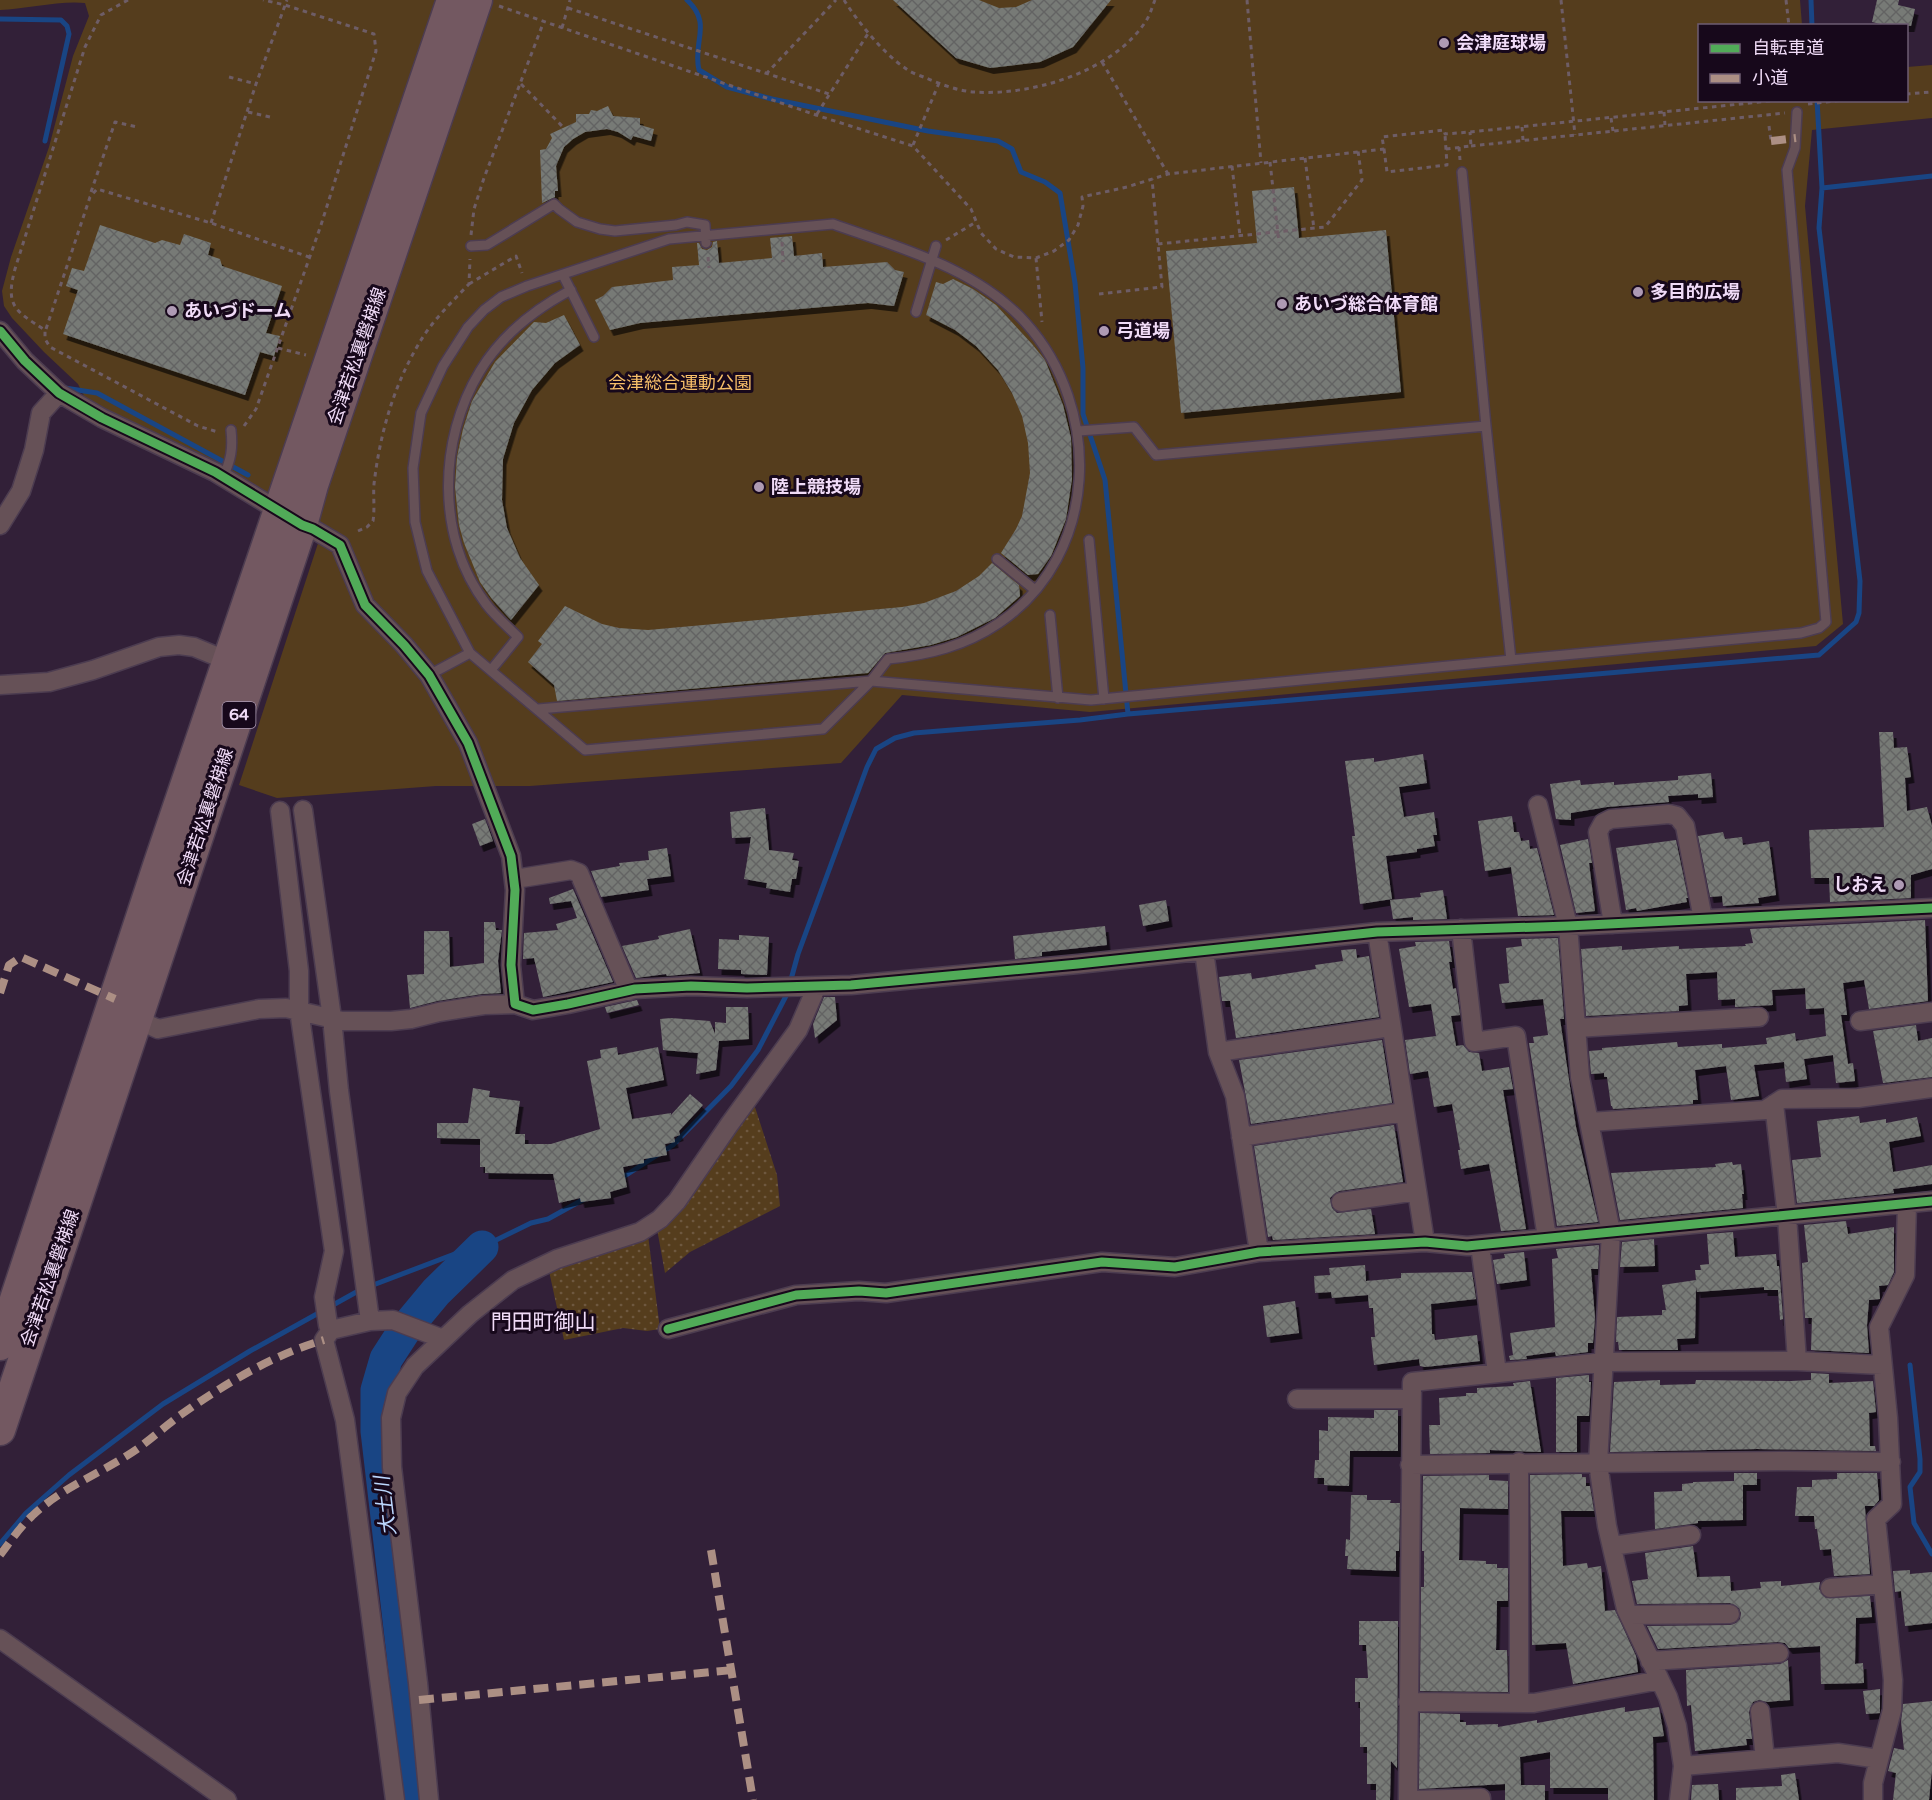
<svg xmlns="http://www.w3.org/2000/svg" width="1932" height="1800" font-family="'Varela Round','Noto Sans JP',sans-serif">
<defs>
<pattern id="grass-dots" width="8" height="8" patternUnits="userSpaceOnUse" patternTransform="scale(1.5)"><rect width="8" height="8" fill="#553d1d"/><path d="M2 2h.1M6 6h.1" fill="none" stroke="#6e583f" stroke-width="1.8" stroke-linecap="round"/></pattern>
<pattern id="building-cross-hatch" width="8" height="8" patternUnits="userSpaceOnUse" patternTransform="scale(1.5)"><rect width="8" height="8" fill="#777a76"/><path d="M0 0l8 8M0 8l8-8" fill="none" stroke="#646464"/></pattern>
<filter id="shadow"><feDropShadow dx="3.5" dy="6" stdDeviation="0" flood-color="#0009"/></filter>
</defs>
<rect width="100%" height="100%" fill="#322038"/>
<path fill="url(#grass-dots)" d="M753 1101 777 1175 780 1206 690 1252 665 1273 657 1229Z
M648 1235 660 1329 647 1331 623 1328 564 1340 549 1271Z"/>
<path fill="#553d1d" d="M0 0H1800L1802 25 1700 26V100H1906L1907 67 1932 65V118L1812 130 1805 206 1843 624 1816 646 1090 712 902 695 841 763 530 786H436L277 798 239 785 324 525 250 491 86 400 78 384 44 352 12 318 4 306 2 291 11 257 49 147 73 56 89 16 85 3C63 0 24 9 0 10Z"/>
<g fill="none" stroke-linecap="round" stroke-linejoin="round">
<path stroke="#194584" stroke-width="5" d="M687 0C713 24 692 42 699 70L727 87 772 99 928 131 998 141 1012 149 1021 172 1045 182 1060 193 1075 283 1083 368V414L1105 480 1128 714
M1811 0 1812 26
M0 19 61 20 67 26 69 34 45 141
M1822 188 1932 176
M65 388 97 393 248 475
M620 1179 673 1145 731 1086 758 1050 787 994 798 954 867 767 876 749 895 738 914 733 1080 720 1128 714 1819 655 1856 622 1859 613 1860 581 1819 228 1822 188 1817 100
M1910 1365 1920 1459V1472L1910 1487 1914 1523 1932 1554
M0 1544 26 1513 69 1475 163 1404 250 1351 360 1290 473 1247H482L531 1223 548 1219 586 1198"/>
<path stroke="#194584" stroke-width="33" d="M420 1800 377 1431V1390L386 1359 406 1328 436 1292 482 1247"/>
</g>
<path fill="url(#building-cross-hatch)" filter="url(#shadow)" d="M893 0H979L999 8 1016 7 1032 0H1111L1073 47 1040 62 990 68 956 58Z
M1877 0H1899L1898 5 1915 9 1911 26H1889L1872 22Z
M608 106 613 116 640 118V125L654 129 651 141 633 136 631 140 618 132 607 129 585 132 573 139 564 147 556 166 558 191H555V197L542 203 540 150 546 149 552 138 550 134 576 122V114H589L591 110 597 111Z
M1294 187 1299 238 1386 230 1401 392 1181 413 1166 251 1257 243 1252 191Z
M100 225 155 243 162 240 180 245 184 234 211 243 208 255 220 259 222 266 282 286 266 333 280 336 274 356 260 352 245 395 63 334 78 290 66 286 72 268 84 271Z
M792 236 794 256 822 253 823 267 887 262 895 270 904 272 894 306 868 303 640 323 610 330 595 300 603 296 612 287 673 280 672 267 699 265 697 243H699L702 249 707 250 712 247 713 242 717 241 719 263 772 258 770 238Z
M953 279 973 289 996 305 1032 344 1045 360 1063 405 1071 438 1072 479 1066 519 1051 556 1038 574 1028 575 1001 553 1016 529 1022 516 1030 473 1028 443 1022 416 1012 393 998 370 976 346 955 330 926 315 936 282 943 284Z
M564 315 580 345 555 363 532 390 514 423 503 459 502 500 507 528 520 558 539 585 511 620 492 599 480 582 464 543 459 525 455 487 457 457 463 429 472 401 495 362 534 322 546 323Z
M992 563 1019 585 1020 596 995 618 957 637 931 645 885 653 868 673 557 701 554 685 528 662 542 644 538 641 565 606 602 624 619 628 648 630 902 607 924 603 956 591 979 576Z
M1879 732H1893L1894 748 1907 747 1911 777 1905 778 1907 811 1927 807 1932 826V869L1911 875V898L1830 902 1829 878H1811L1809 830 1884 827Z
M1423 754 1427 783 1399 787 1404 817 1434 812 1437 835H1433L1435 846 1417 849V852L1386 856 1392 899 1360 904 1352 836H1355L1345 761 1374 758V762Z
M1711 773 1713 797 1698 798V794L1668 796 1669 802 1607 807 1571 813V820L1556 819 1550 784 1580 780 1581 785 1614 782V785L1637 783 1678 780V776Z
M765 808 769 850 794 853 792 860 799 861 796 879H792L790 892 766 888 767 883 744 879 751 837 732 838 730 812Z
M1512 816 1514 832H1519L1521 841 1529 840 1530 849 1537 848 1554 915 1518 916 1511 867 1485 871 1478 821Z
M485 819 493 841 480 846 472 824Z
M1723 832 1725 839 1742 837 1743 845 1769 841 1776 895 1758 898 1759 903 1723 906 1722 896 1710 897 1698 836Z
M1588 839 1592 863H1589L1595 911 1576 913 1560 845Z
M1676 840 1688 898H1686L1687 902 1637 911 1636 908 1626 910 1616 848Z
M667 848 671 876 647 879 649 890 601 897 591 871 620 866 619 863 649 860 648 851Z
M573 889 613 982 543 997 534 958 523 959 524 933 558 930 556 924 577 918 571 901 550 904 549 898Z
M1443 890 1447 919 1413 920V917L1393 919 1390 900 1421 897 1420 893Z
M1166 900 1169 921 1143 926 1139 905Z
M1925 920 1928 1001 1869 1009 1864 980 1843 983 1847 1015H1841L1848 1064 1853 1063 1855 1081 1836 1083 1833 1055 1804 1059 1807 1079 1786 1082 1784 1062 1754 1065 1759 1096 1731 1100 1726 1066 1695 1070 1698 1100H1693V1104L1613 1109 1612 1106H1611L1607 1077H1604V1073L1591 1074 1589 1051 1602 1050V1048L1677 1042 1678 1047 1722 1044V1048L1767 1044 1766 1038 1795 1033 1796 1041 1826 1036 1824 1008 1806 1009 1805 988 1772 990 1773 1005 1735 1007V999L1718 1000 1717 972 1686 974 1688 1005 1679 1006V1011L1586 1016 1581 949 1622 946V950L1679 946V949L1746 946 1745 944 1753 943 1750 929Z
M484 922H495L496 930H502L498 961 501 993 482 994 437 1001 410 1008 407 975 424 974V931H449L450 967 484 963Z
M1105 926 1107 945 1042 952V956L1015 959 1013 936Z
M690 929 700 973 667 976 666 974 636 978 622 946 659 939 658 936Z
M739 935 769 937 767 975 741 974V970L718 969 719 939 739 940Z
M1558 938 1564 1019H1560L1576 1127 1598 1222 1557 1226 1529 1043H1534L1533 1037 1548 1035 1543 999 1502 1003 1499 984 1509 983 1506 948 1522 946 1521 939Z
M1449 941 1452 962H1449L1453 989 1456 988 1460 1015 1451 1016 1456 1046 1463 1045 1469 1052 1479 1053 1482 1071 1509 1067 1513 1089 1503 1090 1526 1229 1501 1231 1489 1164 1461 1169 1458 1150H1460L1452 1104 1434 1107 1428 1071 1410 1074 1405 1040 1436 1036 1431 1004 1409 1007 1399 949 1416 946 1415 942Z
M1356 949 1357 958 1369 956 1379 1017 1236 1038 1230 1001H1222L1219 977 1251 973 1252 979 1316 969 1315 965 1343 961 1341 950Z
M824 997H835L837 1020 815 1038 813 1024Z
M637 1000 639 1005 607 1013 605 1007Z
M726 1007H748L749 1039 719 1041 716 1070 696 1074 698 1053 663 1050 660 1019 671 1018 710 1021 715 1034V1022L726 1023Z
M1916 1025 1918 1041 1932 1038V1077L1883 1083 1873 1031Z
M1382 1040 1392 1103 1251 1124 1239 1060Z
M617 1047 618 1055 658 1047 664 1080 626 1088 632 1119 671 1113V1115L690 1094 703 1105 679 1131 680 1135 674 1137 675 1142 665 1144 667 1155 644 1159V1163L623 1167 627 1187 610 1192 611 1198 581 1202 580 1198 559 1203 553 1174 485 1173V1167H480V1139L437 1138V1123H468L473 1088 490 1091 489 1097 520 1101 515 1134H525V1144H551L600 1129 587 1061 601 1058 600 1050Z
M1859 1116 1860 1123 1886 1119V1123L1917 1117 1921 1136 1889 1142 1893 1172 1932 1165V1184L1893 1189 1894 1193 1797 1203 1792 1160 1821 1157 1817 1121Z
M1394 1125 1403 1182 1339 1191 1334 1194 1330 1198 1332 1208 1337 1213 1371 1209 1375 1234 1273 1240 1272 1236 1268 1237 1254 1146Z
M1732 1162 1733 1165 1741 1164 1744 1194H1742L1743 1208 1620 1220 1611 1173 1716 1167 1715 1164Z
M1846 1221 1848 1234 1894 1227V1272L1888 1285 1879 1286 1880 1299 1869 1300 1867 1325 1869 1353 1811 1350 1812 1318H1805L1802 1263 1808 1262 1804 1225Z
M1733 1232 1735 1257 1776 1254 1777 1266H1779L1783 1319 1780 1320 1778 1290H1764V1287L1697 1292 1696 1287 1695 1338 1677 1339 1678 1350H1619L1618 1342H1616L1617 1317 1662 1315V1310H1666L1662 1285 1696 1280 1695 1270H1701L1700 1265 1709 1264 1707 1234Z
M1654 1239 1655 1266 1620 1267 1622 1242Z
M1599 1245 1598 1269H1591L1595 1318 1593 1343H1588V1352L1556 1356 1555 1352 1526 1356 1527 1359 1510 1360 1509 1356 1513 1355 1510 1333 1555 1327 1552 1259 1558 1258 1556 1249Z
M1524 1252 1527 1280 1497 1284 1493 1260 1505 1258 1504 1254Z
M1365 1265 1366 1281 1401 1278V1273L1472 1272 1476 1299 1431 1304 1432 1334H1434L1435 1340 1477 1335 1480 1361 1425 1367 1420 1366 1419 1359 1374 1365 1371 1337H1375L1373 1308H1369L1368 1295 1332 1298 1331 1292 1315 1293 1314 1276 1330 1275 1329 1268Z
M1295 1301 1299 1333 1267 1337 1263 1306Z
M1811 1373 1829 1374V1383L1873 1381 1876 1412 1869 1413 1870 1446H1875L1876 1451 1757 1449 1610 1452 1614 1382 1660 1380V1385L1695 1384 1696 1380 1791 1381 1811 1380Z
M1589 1375V1382H1591L1589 1416H1577V1452H1556V1378Z
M1530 1381 1541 1452 1490 1450V1453L1430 1454 1429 1425H1440L1439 1398 1466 1396V1393H1477V1388L1514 1386 1513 1383Z
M1374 1410H1398V1451H1350L1349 1486 1324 1485V1478H1314L1315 1460H1319V1430L1328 1431V1417L1374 1418Z
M1734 1473H1757V1485H1743V1520L1698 1521V1523L1655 1529 1654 1492 1682 1491V1484L1693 1483V1482L1734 1481Z
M1837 1473H1877L1879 1500 1874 1506H1865V1508L1870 1574 1834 1576 1831 1549 1820 1550 1817 1529H1815L1814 1516H1795L1797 1487H1812V1480L1837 1479Z
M1582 1474V1477H1586V1486H1590L1594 1511H1561L1563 1566 1587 1563 1588 1568 1601 1566 1605 1611 1615 1610 1636 1656 1638 1672 1573 1684 1566 1643 1532 1645 1530 1475Z
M1489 1475V1480L1508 1481V1509L1460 1508 1459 1560 1486 1561V1564H1497V1568H1508V1601H1497L1496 1650H1507L1508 1692 1420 1691 1421 1587H1424V1551H1422L1423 1476Z
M1351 1495H1367V1500H1391L1390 1503H1400L1399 1551H1396V1571L1347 1569 1348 1556H1345L1346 1539 1350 1540Z
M1693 1546 1697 1577 1730 1576 1731 1591 1761 1588 1760 1582 1781 1581V1586L1820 1582 1819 1589 1826 1598 1870 1596 1872 1617 1856 1618 1855 1664 1863 1663 1864 1683 1821 1684 1820 1646 1789 1648 1785 1643 1778 1642 1658 1649 1647 1626 1730 1625 1736 1623 1740 1619 1741 1613 1739 1608 1730 1603 1637 1604 1632 1581 1648 1579 1645 1553Z
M1910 1570V1574L1932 1572V1623L1905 1626 1901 1591 1895 1592 1893 1571Z
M1359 1621H1398L1397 1768 1391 1761 1390 1800H1376V1784H1367V1747H1360V1702H1355V1678H1368L1366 1645H1359Z
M1788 1660 1790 1700 1767 1702 1759 1700 1753 1702 1749 1712 1752 1739H1746L1747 1745 1695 1751 1691 1705 1687 1706 1686 1670 1780 1664Z
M1880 1689V1713L1866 1714 1863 1691Z
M1932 1701V1770L1929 1800H1893L1896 1773 1888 1771 1894 1748 1904 1750 1901 1722 1903 1704Z
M1625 1707V1712L1659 1707 1664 1736 1653 1737 1654 1800H1608V1788H1550V1752L1520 1757 1521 1785H1545V1800H1505V1784L1419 1789 1420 1713 1460 1714V1722H1466V1725L1498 1724V1727L1537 1720V1723Z
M1795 1773 1799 1800H1736V1788L1782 1786 1781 1775Z
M1718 1784 1719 1800H1691L1692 1785Z"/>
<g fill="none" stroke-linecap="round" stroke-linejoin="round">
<g stroke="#4c3c50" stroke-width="12">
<path id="lane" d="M833 224C900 248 976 268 1025 322 1103 408 1100 555 999 623 965 646 929 655 888 659L871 681 823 729 585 750 470 653 427 571 415 522 413 468 421 413 443 366 468 327 484 310 501 297 527 286 669 239Z
M471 246 487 245 554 204 559 209 577 222 600 229 615 231 676 225 687 222 705 225 706 243
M563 275 594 337
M916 312 936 246
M1486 426 1511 660 1801 633 1819 628 1826 622 1787 170 1795 148 1797 112
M1078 431 1134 427 1156 455 1486 426 1462 172
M223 477C231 460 233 449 231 430
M1089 540 1104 699
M997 559 1035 590
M1050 615 1058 698
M491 670 518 637C507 626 495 616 486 604 436 538 438 440 480 371 501 336 535 309 571 290
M429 675 470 653
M538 709 871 681 1091 700 1511 660"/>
</g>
<g stroke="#4c3c50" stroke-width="21">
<path id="street" d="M0 331 25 361 59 393 102 418 215 472 302 525 313 529 340 545 365 605 404 645 429 675 468 743 511 856 515 890 511 965 515 1004 533 1010 568 1004 635 989 691 986 747 988 851 985 1078 964 1377 932 1568 926 1932 908
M0 525 21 491 34 450 41 413 59 393
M0 685 49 682 93 670 159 647 179 645 194 647 228 661
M1538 805 1568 926 1580 1077 1611 1232 1598 1463 1607 1526 1626 1609 1668 1697 1677 1726 1683 1766 1679 1800
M303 810 332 1018 339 1091 370 1321
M280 811 299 971V1010L334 1251 324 1297 328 1325 331 1330
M515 879 571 870 579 873 629 991
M1613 924 1598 832 1603 823 1611 819 1669 814 1677 816 1685 826 1703 919
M1461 929 1474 1042 1516 1036 1547 1238
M1377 932 1425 1242
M1204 951 1218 1052 1235 1096 1259 1252
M130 1016 158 1029 259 1009 286 1008 342 1021H391L411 1019 439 1012 484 1005 515 1004
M1860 1021 1932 1012
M1576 1028 1759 1017
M1218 1052 1391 1027
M1774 1104 1787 1216 1797 1361
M1590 1122 1765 1110 1782 1099 1858 1098 1932 1088
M1241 1137 1404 1112
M1341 1202 1417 1191
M1480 1245 1497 1373
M668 1329 796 1295 859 1291 886 1293 1102 1262 1175 1267 1259 1252 1425 1242 1467 1246 1932 1201
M1297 1399H1411
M1519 1462V1701
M1410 1465 1787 1461 1891 1462
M1612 1546 1691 1535
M1830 1588 1883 1584
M1629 1615 1730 1614
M0 1639 227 1800
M1650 1661 1779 1653
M1408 1702 1534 1703 1660 1680
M1760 1711 1765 1759
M1683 1766 1838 1753 1879 1759
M395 1800 345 1420 324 1340 331 1330 370 1321 393 1320 443 1339
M429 1800 418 1683 392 1467 391 1418 397 1393 415 1366 470 1314 513 1280 557 1259 640 1232 660 1219 677 1201 729 1125 798 1030 817 986
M1408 1800 1412 1382 1604 1362 1797 1361 1882 1365
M1415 1800 1481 1798V1800
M1873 1800V1783L1892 1710 1893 1680 1876 1519 1892 1504 1888 1418 1879 1327 1905 1275 1907 1205"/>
</g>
<g stroke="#4c3c50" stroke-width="33">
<path id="primary" d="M0 1345 158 866 452 0
M0 1430 302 525 313 485 477 0"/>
</g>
<path stroke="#6e5d66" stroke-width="3" stroke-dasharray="4.5 4.5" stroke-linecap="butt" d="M128 0 101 15 85 47 15 269C5 306 15 311 45 330V339L50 347 198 426 218 432
M844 0C857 21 884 54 905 68 911 73 919 75 926 78 940 84 958 91 974 92 1032 96 1113 72 1146 21 1150 15 1152 7 1155 0
M1247 0 1261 163
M1561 0 1575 135
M1786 0 1789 26
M499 6 816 115 913 146 971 209 981 233 996 249 1014 257 1036 258 1054 251 1069 240 1078 225 1083 206 1082 197 1127 187 1168 174 1384 149 1382 137 1444 130 1445 134 1470 132 1779 100
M568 8 829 94
M562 28 570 0
M1102 62 1168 174
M766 74 836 0
M229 77 256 84
M521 84 564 128
M1906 94 1932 92
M1808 104 1845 100
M248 112 270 117
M1664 112 1665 125
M817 114 869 32
M1611 118 1613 131
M1769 126 1771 141
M1522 127 1523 140
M913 145 939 83
M1471 146 1785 113
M1459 147 1460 160
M1384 149 1387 172 1447 165 1445 135
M1446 149 1471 146 1470 132
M1305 158 1314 229
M1270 162 1279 243
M1232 166 1240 236
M91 192 115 122 137 127
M211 223 256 84 287 0
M471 235 474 209 484 178 544 21
M946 240 976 222
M782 242 783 262
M1158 244 1325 227 1362 180 1358 151
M708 257 709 268
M1036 258 1042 322
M469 284 516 256 522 273
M1099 294 1162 287 1152 179
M46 329 90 197 97 189 211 223 309 257
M278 348 306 355
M244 426 256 409 321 225 376 51 374 34 285 5 263 0
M358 531 367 527 373 521C375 508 373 496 374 484 380 433 394 384 421 340 434 319 452 302 469 284L470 259"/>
<use href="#lane" stroke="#665157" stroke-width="9"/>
<use href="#street" stroke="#665157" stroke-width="18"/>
<use href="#primary" stroke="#735861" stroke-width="30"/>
<path stroke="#ac8f84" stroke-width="8" stroke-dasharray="15 8" stroke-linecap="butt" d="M1771 141 1796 138
M0 993 9 965 21 957 115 999
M711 1550 753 1800
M0 1555C10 1542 20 1527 32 1516 63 1486 105 1472 140 1447 153 1437 166 1426 179 1416 223 1385 272 1355 324 1340
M419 1700 733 1670"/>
<g stroke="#17081b" stroke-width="13">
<path id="cycleway" d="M0 331 25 361 59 393 102 418 215 472 302 525 313 529 340 545 365 605 404 645 429 675 468 743 511 856 515 890 511 965 515 1004 533 1010 568 1004 635 989 691 986 747 988 851 985 1078 964 1377 932 1568 926 1932 908
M668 1329 796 1295 859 1291 886 1293 1102 1262 1175 1267 1259 1252 1425 1242 1467 1246 1932 1201"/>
</g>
<use href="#cycleway" stroke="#51ab58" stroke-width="9"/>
</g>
<g fill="#ae9ab4" stroke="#17081b" stroke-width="2">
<circle cx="1444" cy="43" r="6"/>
<circle cx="1638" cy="292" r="6"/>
<circle cx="1282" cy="304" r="6"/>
<circle cx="172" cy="311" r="6"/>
<circle cx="1104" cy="331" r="6"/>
<circle cx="759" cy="487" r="6"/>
<circle cx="1899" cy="885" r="6"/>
</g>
<g text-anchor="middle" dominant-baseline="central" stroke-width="6" stroke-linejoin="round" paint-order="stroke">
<rect fill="#17081b" stroke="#af9cb5" stroke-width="1.5" x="222.5" y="702" width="33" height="26" rx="4.5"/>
<g font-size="16" font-weight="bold" fill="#f0dbf7">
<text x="239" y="715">64</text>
</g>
<g font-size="18" font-weight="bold" fill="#f0dbf7" stroke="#17081b" text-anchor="start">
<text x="1456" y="43">会津庭球場</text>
<text x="1650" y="292">多目的広場</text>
<text x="1294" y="304">あいづ総合体育館</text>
<text x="184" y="311">あいづドーム</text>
<text x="1116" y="331">弓道場</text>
<text x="771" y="487">陸上競技場</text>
<text x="1887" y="885" text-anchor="end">しおえ</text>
</g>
<g font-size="18" fill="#f0dbf7" stroke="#17081b">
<text transform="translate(357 356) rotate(-71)">会津若松裏磐梯線</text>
<text transform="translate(205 817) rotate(-72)">会津若松裏磐梯線</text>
<text transform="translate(50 1278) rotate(-71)">会津若松裏磐梯線</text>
</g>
<g font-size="18" fill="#f7bf69" stroke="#17081b">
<text x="680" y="383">会津総合運動公園</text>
</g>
<g font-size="20" font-style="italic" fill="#bbd6fd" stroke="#17081b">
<text transform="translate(386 1506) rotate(-97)">大土川</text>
</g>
<g font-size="21" fill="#f0dbf7" stroke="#17081b">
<text x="543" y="1322">門田町御山</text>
</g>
</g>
<rect x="1698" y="24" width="210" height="78" fill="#17081b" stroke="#6e5c73" stroke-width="1.5"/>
<rect x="1710" y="44" width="30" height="9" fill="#51ab58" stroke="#6e5c73" stroke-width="1.5"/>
<text x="1752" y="54" font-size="18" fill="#f0dbf7">自転車道</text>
<rect x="1710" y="74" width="30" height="9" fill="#ac8f84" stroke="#6e5c73" stroke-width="1.5"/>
<text x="1752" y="84" font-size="18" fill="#f0dbf7">小道</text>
</svg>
